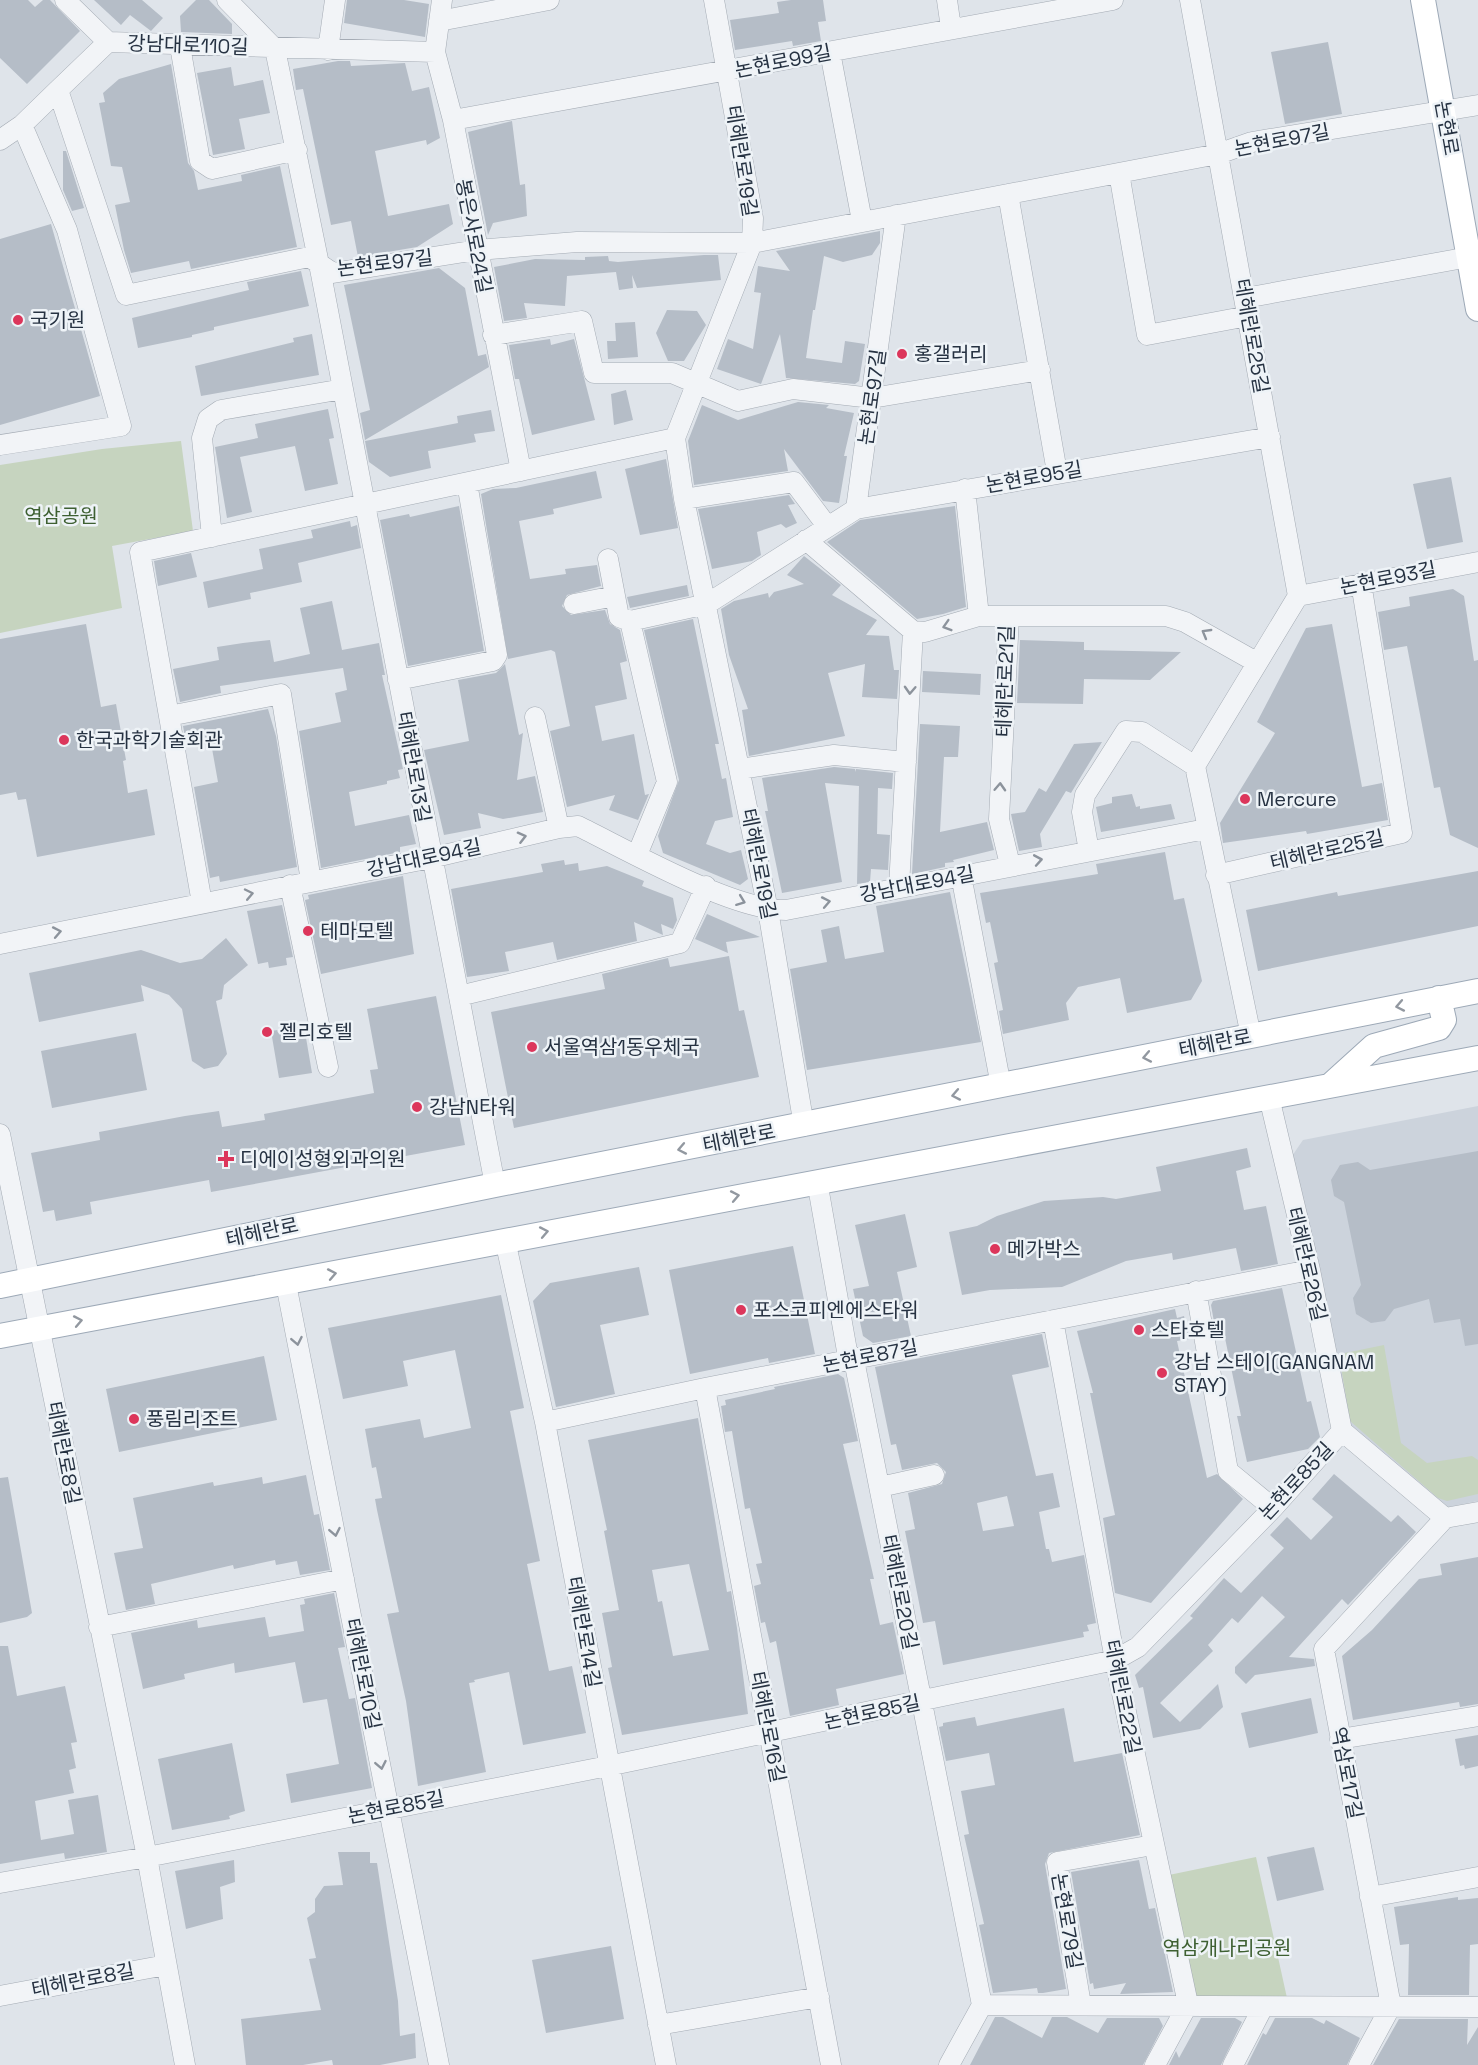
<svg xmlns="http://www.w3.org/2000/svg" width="1478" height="2065" font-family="'Space Grotesk','Noto Sans KR',sans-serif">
<rect width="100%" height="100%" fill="#dfe4ea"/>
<path fill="#ccd3dc" d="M1478 1106V1501L1443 1508 1350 1431 1290 1159 1303 1140Z"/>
<path fill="#c6d4bf" d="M181 441 193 531 112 546 122 608 0 633V465L102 449Z
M1384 1345 1401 1443 1427 1463 1472 1456 1478 1460V1494L1447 1501 1438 1498 1350 1421 1340 1361 1345 1353Z
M1256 1857 1287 1998 1188 2000 1164 1876Z"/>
<path fill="#b5bdc7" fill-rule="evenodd" d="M0 0H28L35 7 43 0H50L80 31 27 84 0 58Z
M94 0H142L163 18 151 31 130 15 121 25Z
M196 0H209L232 24V34L181 32 180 16Z
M347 0H404L429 4 425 37 344 23Z
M791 0H823L826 21 818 22 821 41 793 46 792 41 735 50 730 20 779 13 777 2Z
M1328 42 1342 114 1285 124 1271 52Z
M338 61H350L351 66 405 63 412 91 429 87 440 138 427 145 426 140 375 151 388 216 449 204 453 224 417 247 358 257 351 221 331 225 303 89 296 90 293 69Z
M171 64 188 163 194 171 198 190 242 181 241 175 280 166 297 247 191 269 189 261 131 273 124 250 115 205 130 202 122 167 111 166 99 103 105 102 103 93 119 79Z
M231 67 234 86 263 80 270 113 239 119 245 149 213 155 197 73Z
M512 121 520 185 525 184 527 216 493 223 488 235 468 132Z
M63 151H66L84 208 72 211 63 190Z
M51 224 100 396 0 425V239Z
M880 231V243L872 255 843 262 824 256 815 310H813L806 358 842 363 845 341 865 344 859 381 855 384 786 378 780 334 761 384 717 369 728 339 753 349 761 293 754 292 758 266 790 271 776 251Z
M704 255H718L721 280 637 288 632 275 633 288 619 290 616 272 567 276 565 306 524 303 527 318 504 321 494 267 535 259 585 260V257L608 256 609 261 618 262Z
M439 268 465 288 478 356 486 354 489 367 365 440 360 413 370 410 344 285Z
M301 271 309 306 214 327V330L192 335V337L138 348 132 318 249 290 247 282Z
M667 310 697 311 706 325 684 361H668L656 333Z
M635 322 638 357 608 359 607 341H616L615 323Z
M312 334 319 375 201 396 195 366 294 342 293 338Z
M550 339 551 345 574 339 595 420 532 435 519 379H515L509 345Z
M626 390 633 420 614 425 611 394Z
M798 402 829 405 826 408 854 413 844 456H847L839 503 823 501 784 449 788 471 694 485 688 441 702 405 738 420Z
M328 409 334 438 329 439 338 484 305 491 295 446 240 457 252 512 227 518 215 447 258 438 255 424Z
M491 410 495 431 474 434 476 442 428 451 431 468 390 477 369 462 365 441 458 423 457 416Z
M666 459 678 528 640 535 625 469Z
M596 471 602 498 553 509 554 514 519 521 530 579 566 574 565 569 597 565 601 586 567 595 562 606 571 615 605 610 610 624 620 630 627 661 620 663 627 699 595 706 602 741 634 734 645 795 649 794 638 820 609 810 615 795 567 807 550 731 570 726 555 652 551 650 508 659 481 494 493 489 516 488Z
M1451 477 1463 542 1427 549 1413 484Z
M789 495 795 504 788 505 797 523 786 528 781 524 757 532 761 555 752 561 712 569 698 509Z
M459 506 484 651 408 666 380 520 409 514 410 517Z
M955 506 966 607 943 614 917 619 827 542 860 520Z
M350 521 351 527 357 525 361 548 298 563 302 582 250 593 251 599 208 608 203 582 263 569 259 549 313 538 311 530Z
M191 553 197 577 158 586 154 561Z
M804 556 841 585 832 595 877 620 866 635 889 636 894 670H899L897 699 862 697 865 664 828 673 845 736 749 756 742 710 748 709 729 655 721 609 734 601 768 593 769 598 774 592 804 584 787 575Z
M687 585 689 596 630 608 627 597Z
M1453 589 1464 596 1474 661 1478 660V848L1450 835 1440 787 1434 788 1407 646 1384 650 1378 612 1410 606 1409 597Z
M332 601 342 650 379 643 385 675H382L403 769 398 770 400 778 387 781V784L349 792 355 826 409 815 416 844 400 847V852L321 868 299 731 341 722 335 693 347 690 343 668 220 686 221 693 180 702 173 669 219 660 217 647 243 643 270 640 274 662 310 654 300 608Z
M693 619 719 744H715L722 779 726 778 733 817 715 821 706 844 730 853 741 850 748 879 740 885 663 853 658 836 679 780 644 630Z
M86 624 101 707 116 704 126 760 123 761 128 793 147 789 155 835 37 857 26 799 18 800 16 792 0 795V639Z
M1332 624 1362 787 1382 783 1388 820 1307 834 1306 831 1223 843 1220 823 1275 733 1257 722 1306 628Z
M1020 640 1084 642V650L1181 652 1150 680 1084 679 1083 704 1017 703Z
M505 664 519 735 523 733 517 780 535 776 543 812 503 819 478 813 481 828 444 835 424 750 469 741 458 680 496 673Z
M923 671 981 674 980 695 922 692Z
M268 709 276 736 297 867 220 882 219 876 210 878 194 787 218 782 211 743 187 747 183 726Z
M920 724 960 726 958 757H944L940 832 987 822 994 850 953 860 954 862 945 863V867L912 874Z
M1102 742 1071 793 1066 791 1040 834 1042 847 1019 851 1011 814 1025 812 1039 788 1046 792 1074 744Z
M834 767 855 769V772L856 769 893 773 892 789 878 788 877 834 890 835 888 870 871 869 870 882 857 884 859 786 825 783 842 882 782 893 765 811H768L762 778Z
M1132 794 1136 807 1140 806V809L1171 804 1175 819 1101 832 1096 807 1112 803V797Z
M1165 852 1174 900 1184 898 1202 981 1191 1000 1127 1013 1120 978 1078 987 1066 1003 1069 1020 1003 1034 999 1011 1003 1010 994 963 998 962 990 922 986 923 980 893 1098 874 1096 864Z
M564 860 565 865 578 863 579 871 607 866 644 881 642 886 673 898 677 920 673 929 661 924 663 935 634 922 637 941 557 960 553 942 505 952 509 971 467 977 451 889 543 872 541 864Z
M1478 871V926L1258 971 1246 910 1337 892 1338 896Z
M403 876 414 954 321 974 305 900 309 899 308 895Z
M950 892 981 1042 807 1070 790 969 827 962 821 930 839 926 845 959 884 952 876 906Z
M282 905 293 957 286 958 287 965 269 968 268 962 258 964 247 911Z
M707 914 760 937 726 942 728 953 695 939Z
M226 938 248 965 224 985 222 999 216 1001 227 1054 218 1066 204 1069 192 1061 182 1009 169 995 141 985 144 1001 39 1022 29 973 141 950 180 963 202 959Z
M729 956 739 1011 744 1010 759 1077 514 1128 491 1012 605 989 602 974 668 958 670 967Z
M436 996 465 1145 211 1192 209 1180 90 1202 92 1214 56 1221 54 1210 43 1212 31 1153 100 1140 99 1132 185 1116 219 1111 222 1127 265 1120 264 1114 374 1093 370 1070 378 1069 367 1009Z
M304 1026 312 1073 279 1078 271 1031Z
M136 1033 147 1090 52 1108 41 1051Z
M1247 1148 1251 1167 1236 1171 1244 1210 1266 1206 1278 1264 1241 1271 1236 1248 1173 1260 1172 1253 1126 1261 1062 1287 990 1290 962 1295 949 1232 977 1226 997 1216 1044 1201 1103 1197 1116 1199 1161 1191 1156 1167Z
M1478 1151V1344L1465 1346 1460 1319 1434 1323 1429 1299 1394 1309 1385 1321 1371 1323 1356 1314 1353 1298 1361 1285 1344 1202 1334 1196 1331 1180 1340 1165 1358 1162 1370 1170Z
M905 1214 917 1267 897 1272 911 1336 873 1343 863 1336 853 1289 869 1286 855 1225Z
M793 1246 815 1354 769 1363 768 1358 690 1374 669 1270Z
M639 1267 649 1315 600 1325 615 1394 556 1407 533 1301 550 1283Z
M1282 1288 1307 1402 1311 1401 1320 1437 1308 1449 1247 1462 1237 1416H1241L1225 1338 1217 1339 1211 1305 1213 1301Z
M501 1295 524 1408 510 1411 540 1561 527 1564 549 1671 572 1666 586 1733 523 1745 509 1672 474 1680 475 1682 469 1683 486 1772 418 1786 406 1701 387 1614 399 1612 377 1510 375 1499 382 1498 376 1467 372 1468 365 1429 420 1419 424 1438 471 1428 455 1350 403 1361 408 1386 343 1399 328 1328Z
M1175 1309 1177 1318 1184 1316 1189 1339 1177 1341 1207 1478 1217 1474 1243 1499 1151 1603 1115 1593 1103 1518 1115 1515 1090 1393H1093L1077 1331Z
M1042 1334 1049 1367 1012 1375 1036 1476 1053 1473 1060 1507 1039 1512 1046 1549H1049L1052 1562 1084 1555 1096 1623 1087 1625 1089 1631 1083 1632 1084 1637 943 1665 935 1621 923 1623 905 1531 915 1529 908 1493 942 1484 946 1472 937 1463 902 1470 896 1444 891 1445 875 1367ZM1007 1496 1014 1526 983 1531 977 1503Z
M264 1356 277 1420 119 1452 106 1389Z
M838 1374 844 1378 858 1441 843 1444 874 1579H870L880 1625 893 1622 904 1674 836 1689 839 1705 790 1716 776 1641 770 1643 765 1622 761 1623 754 1586 761 1584 756 1564 762 1563 750 1508 745 1509 732 1431 725 1432 721 1406 726 1405 725 1400 775 1389 774 1387Z
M698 1418 727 1592 731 1591 737 1628 748 1714 622 1735 608 1668 612 1667 602 1613 619 1610 604 1531 607 1530 588 1440ZM689 1564 709 1650 673 1656 662 1601 658 1602 652 1570Z
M1334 1474 1391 1522 1398 1515 1416 1532 1348 1605 1342 1599 1289 1657 1314 1659 1315 1666 1255 1675 1246 1684 1235 1673V1667L1285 1617 1262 1596 1238 1623 1232 1618 1208 1645 1213 1651 1160 1703 1180 1722 1218 1684 1223 1707 1200 1729 1153 1738 1143 1687 1139 1688 1135 1675 1193 1618 1190 1616 1224 1578 1241 1593 1284 1548 1270 1535 1287 1517 1311 1540 1333 1517 1312 1499Z
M306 1475 314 1515 319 1514 330 1570 300 1575 297 1561 276 1565 275 1560 234 1569 233 1565 151 1584 155 1604 126 1610 114 1553 143 1548 133 1498 213 1482 214 1486 262 1477 263 1484Z
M8 1477 32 1613 27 1617 0 1623V1478Z
M1478 1557V1704L1460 1707 1459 1702 1353 1720 1342 1656 1372 1630 1419 1579 1442 1575 1440 1564Z
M334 1593 345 1647 338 1648 349 1699 355 1698 372 1788 291 1803 286 1774 339 1764 327 1699 303 1703 295 1662 235 1673 234 1663 184 1674 185 1679 143 1689 131 1633 197 1620 198 1628 265 1617 269 1637 304 1631 300 1605 305 1604 304 1599Z
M0 1646H8L17 1696 65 1686 77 1742 71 1743 76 1768 69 1770 74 1793 35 1801 41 1840 74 1834 68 1800 98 1795 107 1852 65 1859 64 1853 0 1864Z
M1311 1698 1318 1733 1249 1748 1241 1713Z
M1064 1708 1074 1762 1122 1753 1140 1835 1049 1853 1045 1864 1066 1989 1043 1993H1038L1037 1988 993 1993 979 1925 984 1924 964 1835 969 1834 961 1791 995 1785 989 1753 946 1761 939 1727 943 1726V1723L975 1717 977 1726Z
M1478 1735V1766L1465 1769 1464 1765 1460 1766 1455 1739Z
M232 1743 245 1811 229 1816 230 1819 172 1830 158 1759Z
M1314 1847 1324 1890 1277 1901 1267 1857Z
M338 1852H370V1863H377L398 2001 400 2036 415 2033 416 2058 380 2065H333L332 2060 303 2065H246L241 2019 321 2010 309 1959 316 1958 307 1918 315 1912V1899L324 1886 343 1885Z
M234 1860 235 1882 220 1887 223 1919 186 1929 175 1871Z
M1139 1860 1149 1909 1155 1908 1173 1992 1120 1994 1126 1983 1094 1989 1093 1983 1090 1984 1071 1872Z
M1458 1897V1900L1478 1898V1944L1470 1945 1469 1995H1408L1409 1944 1400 1945 1394 1907Z
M611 1946 624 2019 546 2033 532 1960Z
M995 2017H1003L1042 2038 1052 2017H1067L1098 2033 1107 2018H1159L1163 2026 1143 2065H970Z
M1201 2018H1235L1242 2022 1221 2065H1169L1176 2051 1179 2058Z
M1275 2018H1312L1324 2024 1326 2020 1360 2038 1347 2065H1247L1263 2033 1266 2035Z
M1399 2019H1468L1467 2045 1478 2027V2065H1373Z"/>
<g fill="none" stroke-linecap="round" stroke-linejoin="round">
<g stroke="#a4abb4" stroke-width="21">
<path id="minor" d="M65 0 108 42 435 52
M227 0 275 49 321 274 495 1185
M442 0 435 52 453 120 521 471
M714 0 753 218 752 243 675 438 684 499 768 910 804 1126
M947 0 951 28
M1190 0 1298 596 1195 766 1251 1036
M439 21 549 0
M108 42 58 90 126 295 309 257 333 273 477 250 577 242 752 243 1218 154 1252 142 1478 105
M180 46 200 161 212 169 297 150
M328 50 335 0
M830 52 862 221
M453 120 1113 0
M0 140 22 125 58 90
M1119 173 1147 335 1248 316
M1008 194 1057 472
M1245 298 1469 257
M493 335 582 321 594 373H672L738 401 793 389 872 398 1040 370
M0 445 121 426 67 230 22 125
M965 489 979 616
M684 499 794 482 827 526
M856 509 896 215
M212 537 202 438 208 419 221 410 343 389
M806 540 913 631
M608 559 619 617 630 621 707 604 856 509 1270 437
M1298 596 1478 562
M574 604 615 596
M1009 616 999 819 1010 865
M630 621 667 782 637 855
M913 631 925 632 979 616H1166L1185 622 1256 662
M398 680 493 661 497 655 467 483
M169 716 281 694 311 881
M535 717 559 828
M740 769 834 755 906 762
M1089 851 1082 812 1085 795 1126 731 1142 732 1195 766
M961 875 1001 1086
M1216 875 1402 833 1361 583
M290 885 328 1067
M899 887 913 631
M202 903 140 552 675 438
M0 944 431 858 559 828 578 826C629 851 732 910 786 910L1206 829
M459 996 680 943 706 886
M1269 1097 1310 1270 1342 1431
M0 1134 147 1857 185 2065
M817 1181 847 1351 854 1360 982 2005
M505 1240 545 1422 666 2065
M286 1284 439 2065
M1196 1291 1228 1471 1273 1508
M1053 1320 1115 1660 1188 2004 1155 2065
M705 1388 831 2065
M545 1422 705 1388 1310 1270
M1342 1431 1445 1518 1478 1512
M880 1487 934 1475
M99 1627 344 1579
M1340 1739 1478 1716
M0 1883 147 1857 608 1766 1115 1660 1138 1647 1273 1508 1342 1431
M1370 1897 1478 1877
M0 1996 166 1965
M982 2005 1478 2007
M1081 2005 1057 1862 1153 1845
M658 2025 819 1997
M949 2065 982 2005
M1233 2065 1263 2007
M1359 2065 1391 2006 1324 1649 1445 1518"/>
</g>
<g stroke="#9da9b7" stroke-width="26">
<path id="major" d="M1423 0 1478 309
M1332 1084 1374 1046 1439 1028 1444 1020 1439 998
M0 1286 495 1185 1478 991
M0 1336 1478 1058"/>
</g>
<use href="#minor" stroke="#f2f4f7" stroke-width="20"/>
<use href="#major" stroke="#fff" stroke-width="24"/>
</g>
<defs><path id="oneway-chevron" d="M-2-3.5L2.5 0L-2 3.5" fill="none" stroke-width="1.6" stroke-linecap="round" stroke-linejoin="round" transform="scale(1.5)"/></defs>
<g stroke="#8c939c">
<use href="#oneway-chevron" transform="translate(947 626) rotate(163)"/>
<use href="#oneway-chevron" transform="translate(1206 633) rotate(-150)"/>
<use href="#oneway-chevron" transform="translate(910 690) rotate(93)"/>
<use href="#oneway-chevron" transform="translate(1000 787) rotate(-87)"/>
<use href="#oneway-chevron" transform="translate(522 837) rotate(-14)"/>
<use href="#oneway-chevron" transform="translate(1038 860) rotate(-10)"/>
<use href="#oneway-chevron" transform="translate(249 894) rotate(-12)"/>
<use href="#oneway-chevron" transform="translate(741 901) rotate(21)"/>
<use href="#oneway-chevron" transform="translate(826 902) rotate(-11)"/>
<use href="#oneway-chevron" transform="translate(57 932) rotate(-11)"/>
<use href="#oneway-chevron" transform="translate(297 1341) rotate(79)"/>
<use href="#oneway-chevron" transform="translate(335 1532) rotate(79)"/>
<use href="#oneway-chevron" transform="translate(381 1765) rotate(79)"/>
</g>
<g stroke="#9298a0">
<use href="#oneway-chevron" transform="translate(1400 1006) rotate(169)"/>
<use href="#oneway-chevron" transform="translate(1147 1057) rotate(169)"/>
<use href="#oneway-chevron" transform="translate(956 1095) rotate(169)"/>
<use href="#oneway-chevron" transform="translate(682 1149) rotate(169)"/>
<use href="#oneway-chevron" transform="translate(735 1196) rotate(-11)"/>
<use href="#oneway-chevron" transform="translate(544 1232) rotate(-11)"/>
<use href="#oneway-chevron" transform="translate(332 1274) rotate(-11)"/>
<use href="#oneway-chevron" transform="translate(78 1321) rotate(-11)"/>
</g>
<g fill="#dc365b" stroke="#eef3f7" stroke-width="2">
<circle cx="18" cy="320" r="6"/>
<circle cx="902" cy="354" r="6"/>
<circle cx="64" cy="740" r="6"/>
<circle cx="1245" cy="799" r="6"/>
<circle cx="308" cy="931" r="6"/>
<circle cx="267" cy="1032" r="6"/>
<circle cx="532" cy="1047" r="6"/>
<circle cx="417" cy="1107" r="6"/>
<path d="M223 1150h6v6h6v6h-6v6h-6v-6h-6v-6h6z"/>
<circle cx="995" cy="1249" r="6"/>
<circle cx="741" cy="1310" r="6"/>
<circle cx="1139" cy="1330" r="6"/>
<circle cx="1162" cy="1373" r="6"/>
<circle cx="134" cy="1419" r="6"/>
</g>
<g text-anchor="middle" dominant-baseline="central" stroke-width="5" stroke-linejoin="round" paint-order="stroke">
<g font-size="20" fill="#263242" stroke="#eef3f7">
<text transform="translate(188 45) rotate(2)">강남대로110길</text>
<text transform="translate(783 61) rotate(-11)">논현로99길</text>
<text transform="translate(1447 128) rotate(80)">논현로</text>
<text transform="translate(1282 140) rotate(-11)">논현로97길</text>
<text transform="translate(742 161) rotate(81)">테헤란로19길</text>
<text transform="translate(474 236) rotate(79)">봉은사로24길</text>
<text transform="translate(385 263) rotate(-7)">논현로97길</text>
<text transform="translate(1252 336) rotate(80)">테헤란로25길</text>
<text transform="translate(872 397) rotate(-82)">논현로97길</text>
<text transform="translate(1034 477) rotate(-10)">논현로95길</text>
<text transform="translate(1388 578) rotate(-11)">논현로93길</text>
<text transform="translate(1005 681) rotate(-88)">테헤란로21길</text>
<text transform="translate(414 767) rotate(80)">테헤란로13길</text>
<text transform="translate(1327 850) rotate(-13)">테헤란로25길</text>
<text transform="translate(424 858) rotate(-12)">강남대로94길</text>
<text transform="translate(759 864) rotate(79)">테헤란로19길</text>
<text transform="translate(917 884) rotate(-11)">강남대로94길</text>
<text transform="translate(1215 1043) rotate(-11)">테헤란로</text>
<text transform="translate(739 1138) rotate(-11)">테헤란로</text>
<text transform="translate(262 1232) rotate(-12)">테헤란로</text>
<text transform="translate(1307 1264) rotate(77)">테헤란로26길</text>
<text transform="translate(870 1356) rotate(-11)">논현로87길</text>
<text transform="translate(64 1453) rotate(79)">테헤란로8길</text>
<text transform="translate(1296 1481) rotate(-47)">논현로85길</text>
<text transform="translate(900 1592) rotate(79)">테헤란로20길</text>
<text transform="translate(584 1632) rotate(80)">테헤란로14길</text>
<text transform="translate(363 1674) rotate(79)">테헤란로10길</text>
<text transform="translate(1123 1697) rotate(79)">테헤란로22길</text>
<text transform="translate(872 1712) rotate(-12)">논현로85길</text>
<text transform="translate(768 1727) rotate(79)">테헤란로16길</text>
<text transform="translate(1347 1773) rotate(79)">역삼로17길</text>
<text transform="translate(396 1807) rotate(-11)">논현로85길</text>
<text transform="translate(1067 1921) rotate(80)">논현로79길</text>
<text transform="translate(83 1980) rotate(-11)">테헤란로8길</text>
</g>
<g font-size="20" fill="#263242" stroke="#eef3f7" text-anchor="start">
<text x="30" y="320">국기원</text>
<text x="914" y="354">홍갤러리</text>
<text x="76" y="740">한국과학기술회관</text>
<text x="1257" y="799">Mercure</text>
<text x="320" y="931">테마모텔</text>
<text x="279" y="1032">젤리호텔</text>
<text x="544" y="1047">서울역삼1동우체국</text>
<text x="429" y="1107">강남N타워</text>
<text x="240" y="1159">디에이성형외과의원</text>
<text x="1007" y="1249">메가박스</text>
<text x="753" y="1310">포스코피엔에스타워</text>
<text x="1151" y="1330">스타호텔</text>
<text x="1174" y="1362">강남 스테이(GANGNAM<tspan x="1174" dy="23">STAY)</tspan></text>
<text x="146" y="1419">풍림리조트</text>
</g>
<g font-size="20" fill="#3e6032" stroke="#eef3f7">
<text x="61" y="516">역삼공원</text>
<text x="1227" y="1948">역삼개나리공원</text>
</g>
</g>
</svg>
